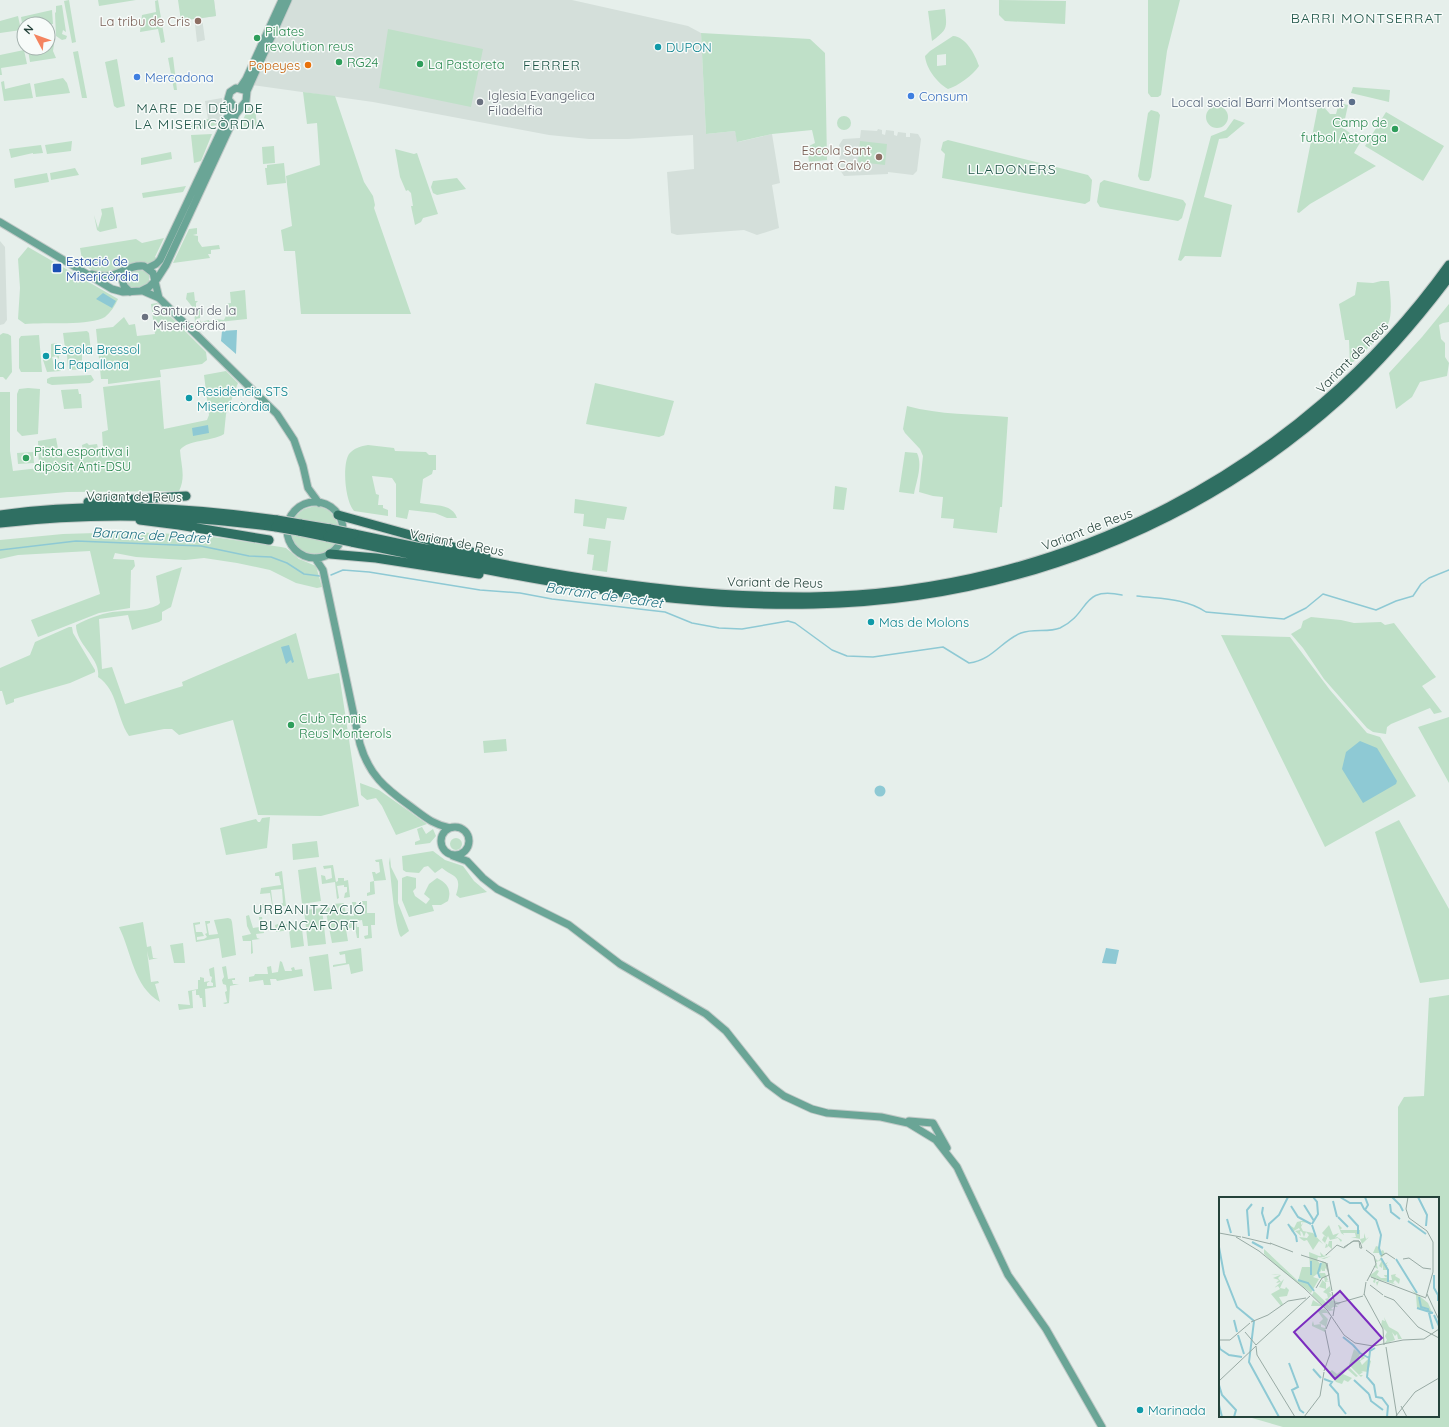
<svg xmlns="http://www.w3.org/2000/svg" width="1449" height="1427" font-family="Quicksand,sans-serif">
<rect width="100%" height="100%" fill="#e6efeb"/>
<path fill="#d4dfda" d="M214 0 216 16 202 18 205 40 197 42 193 7Z
M292 0H572L688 26 701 33 706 134 735 131 738 142 772 134 780 183 772 185 779 228 757 235 744 230 677 235 671 233 667 172 694 169 693 135 628 139H589L549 135 373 102 252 85Z
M222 98 223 109 221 118 217 124 210 122 208 119 205 101Z
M878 129 882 130V134L885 135 886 130 894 131V135L897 136 898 132 906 133V137H910V133L918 134 921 139 917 171 913 175 888 172V174L844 176 840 170 839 145 843 139 860 138 861 130 877 131Z
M0 241 5 247 7 320 4 324 0 325Z"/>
<path fill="#bfe0c8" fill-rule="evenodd" d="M69 0 76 42 72 43 64 1Z
M98 0H136L99 6Z
M158 0 165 42 161 43 158 29 140 32 142 15 156 12 155 1Z
M178 0H214L216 16 202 18V22L195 23 194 19 181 21Z
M999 0 1066 1 1065 24 1005 21 999 15Z
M1148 0H1180L1167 51 1161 95 1158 97H1151L1148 93Z
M62 5 66 32 63 30 62 34 67 36 66 39 62 40 56 36 55 13 56 12V6Z
M945 9C947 28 948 29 932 41L928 11Z
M52 10 53 24H24L23 29 21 17Z
M18 16 21 30 0 33V21Z
M388 29 483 49 471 107 379 88Z
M701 33 810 39 825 53 827 160 809 162 807 147 815 143 812 130 772 134 737 142 735 131 706 134Z
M953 36C966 37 975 54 979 66 973 75 958 86 948 89 937 83 926 68 925 56L930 51ZM946 54V65L937 66V55Z
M54 44 53 51 56 58 30 62 28 50 48 48V45Z
M24 50 27 64 1 68 2 75H0V55Z
M78 51 87 98H82L73 52Z
M173 57 177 90H174L168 58Z
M117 59 125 106 117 108 114 106 105 62Z
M63 78 67 83 70 93 36 97 34 84Z
M4 81 5 89 30 83 33 98 4 101 1 82Z
M1353 87 1390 90 1389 102 1351 93Z
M303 92 335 96 364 182 373 196 375 205 374 208 411 314H301L295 251H284L281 230 292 226 286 176 320 165 317 123 307 124Z
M1339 103 1348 105 1343 128 1361 141 1354 153 1376 166 1310 204 1299 213 1297 212 1318 106H1323L1330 114H1336Z
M250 105 255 107 257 126 239 128Z
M1206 117a11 11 0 1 1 22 0a11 11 0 1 1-22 0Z
M1151 110 1158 112 1160 115 1151 177 1149 181H1145L1140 180 1138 176 1148 113Z
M1386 112 1444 146 1423 181 1365 146Z
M837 123a7 7 0 1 1 14 0a7 7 0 1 1-14 0Z
M208 119 217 125 191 130 190 123Z
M1234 119 1245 123 1227 138 1219 139 1204 197 1232 205 1221 257 1185 256 1181 261 1178 260 1211 136 1226 130Z
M212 134 201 161 194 163 191 135Z
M948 140 1088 175 1092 180 1090 201 1085 204 942 178 945 154 941 150 943 142Z
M72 141 71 151 47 154 45 145Z
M860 141 887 144 885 165 858 162Z
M41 145 43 153 33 154V153L11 158 9 149Z
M274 146 275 163 263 164 262 147Z
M395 149 414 154 417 153 438 214 423 218 421 222 415 225 411 206H413L411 193 408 190 406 191 400 177Z
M171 152 172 159 141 165V158Z
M284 163 286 183 267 185 265 168H267V165Z
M75 168 79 175 51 180 50 173Z
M47 173 49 182 15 188 14 179Z
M457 178 466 189 437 195 433 193 431 187 433 181Z
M1104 180 1183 200 1186 204 1182 218 1178 221 1100 207 1097 202 1100 183Z
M186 186 183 192 143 198 142 193Z
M113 207 117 228 100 232 97 230 94 215 98 228 102 214 101 209Z
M197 228V234L193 235 198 236V241L202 247 219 245 220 249 211 250V254H208L210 258 173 263 189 229Z
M164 238 155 257 158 259 151 264 140 263 112 274 95 272 83 265 80 248 136 239 142 243Z
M28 247 118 299C115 306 111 312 105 317 91 326 44 322 25 324L18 319 20 288 18 259Z
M140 270 145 271 149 274V283L142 287H130L126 281 128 274 133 270Z
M1381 281H1389C1390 292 1393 314 1388 324 1381 338 1361 354 1350 365L1349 340H1345L1339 304 1355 295 1357 282 1373 283Z
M245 290 247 319 200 324V320L201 322 209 320V321H214V319L224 320 226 316 231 317 230 310H227L225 304 231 303 230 292Z
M194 292 195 301H198L196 303V308H201L200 318 196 319 199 322 195 323 194 309 186 299 187 293Z
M157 303 206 352 207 360 202 364 160 370 161 377 108 384V379H101L96 329 113 327 124 317 129 325 135 324 137 336 155 334 151 304Z
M1449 304V322L1443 323 1439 325 1441 339 1445 343V357L1449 363 1447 376 1420 382 1412 397 1396 409 1389 373 1422 337Z
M87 331 89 333 91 351 82 355V361H91L92 369 68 370 67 354 63 352 62 355 59 356V359L56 356 52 357 55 370 61 369V371L47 372 43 360 51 358V344L57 343 58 349 65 348 63 333Z
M3 333 8 334 11 336 12 372 6 380 3 377H0V335Z
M39 335 42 372H21L19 368V339L21 336Z
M226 371 238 383 226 414 224 434C211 442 189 439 180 450 181 465 186 477 179 491L67 492 0 498V392H10V451L13 471 39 468 38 441 56 438 59 454 83 451 82 445 87 443 89 445 97 444 98 448H103L102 432 108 430 103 387 160 380 164 429 207 420 209 415 204 375Z
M91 375 94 380 90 383 52 385 47 383V379L51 377Z
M595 383 674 401 664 435 659 437 586 424Z
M28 388 40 389 38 434 22 436 17 431V394L19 389Z
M78 389 79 394H81L82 408 64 409 61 390Z
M907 406C940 415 974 414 1008 417L1002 507H1000L997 533 953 528 954 519 941 518 943 497 933 496 919 492 923 456 920 449 905 433 903 429Z
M368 445 394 448 395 451 426 452 429 455H436V470H433L432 474 423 479 420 503C434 506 452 503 457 518H447L435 513 409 510 407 519 396 517V484L392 478 372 476 376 494 379 495 378 505H383V508L388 510V516L354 511C345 501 342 465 349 454 354 448 361 446 368 445Z
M33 452 34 463 18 464 17 453Z
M905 452 917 453C923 465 916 482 914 494L899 492Z
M835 486 847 488 844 510 833 509Z
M575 499 627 507 624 520 607 518 605 529 583 526 584 514 574 513Z
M315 506C328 507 335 515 339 527L293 518 304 509Z
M129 532 200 535 281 547 286 548 299 559 316 566 322 587 317 588 296 583 270 570 237 563 204 558 185 560 136 557 115 553 113 559 134 560 135 566 132 570H131L130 608 99 613 38 637 31 620 100 594 90 551 18 555 0 559V540L63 534Z
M291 534 335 544C321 561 296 555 291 534Z
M589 538 611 541 607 572 592 570 594 555 587 554Z
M182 567 171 607 162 612V620L159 622 132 630 128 615 99 619 102 669 112 667 125 704 183 686 182 682 296 633 308 679 339 673 359 806 321 816 258 815 233 720 179 735 172 729H164L129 736C116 717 118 690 98 677 101 658 76 645 76 625 87 619 100 614 112 612 127 610 144 612 158 605L160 603 156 576Z
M1311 617 1341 620 1354 623 1381 622 1385 625 1394 623 1436 677 1422 686 1442 712 1434 714 1430 708 1391 724 1387 727 1386 734 1373 732 1367 728 1324 679 1303 648 1291 634 1301 628 1303 621Z
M69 627H72L73 633 95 670V672L70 683 14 699V702L6 705 2 691H0V668L30 655 35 642Z
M1221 635 1290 637 1330 690 1367 733 1380 737 1416 796 1325 847Z
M1449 717V783L1418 727Z
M506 739 507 751 484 753 483 741Z
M360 783 379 790 427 824 396 835 382 806 376 798 367 800 361 795Z
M270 817 267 848 226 855 220 828 256 819 258 822H260L262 818Z
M1399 820 1449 909V979L1420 983 1375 832Z
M422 827 426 834 433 829 436 836 430 843 415 845V842L420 840 417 829Z
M450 844a6 6 0 1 1 12 0a6 6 0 1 1-12 0Z
M317 841 319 857 293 860 292 844Z
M433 851 445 860 463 866 474 881 487 892 460 898 456 895C463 874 452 877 442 868L435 873 428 866 424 867 419 873 406 872 403 870 402 856Z
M390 857 391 867 398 881V903L409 931 401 937C395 930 391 877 389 863Z
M382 859 386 880 374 881 375 894 367 896V893L370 892V882L374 881 372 872H375L376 874 380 872 379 862H376L375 860Z
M333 865 336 882 338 881V878H344V881L348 880 350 897 344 898 345 893 347 892V887H344V885L337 886 339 898 337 899 335 882 322 884 321 875 325 876 326 880 332 878 331 868 324 869 323 866Z
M316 867 321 901 302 904 298 870Z
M282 871 286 906H282L281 904 283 903 282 889 271 890 273 907 262 908V904H264L265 906 272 905 270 893 260 894 261 888 281 885 279 876H275V873Z
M407 876 416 878V888L413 891 415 896 426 904 430 899 424 894 429 884 437 878C447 883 452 889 448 901L441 905H432L434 911 409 917 402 900V878Z
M362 901H367V913H375V925H371L372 938 365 939 364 936 368 935V926H363L362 920 356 921 357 927H359V938H357L355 927 346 929 348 941 332 943 325 907 328 905 329 908H333V904L344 903 346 915 354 916 352 902H356L357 914H365V905L362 904Z
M322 908 326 944 308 946 304 910Z
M249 915 253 928 260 927 259 917H262L264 933 256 934 257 938 260 939 252 940 253 953 251 954V941H243L242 936 251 934 247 926 246 916Z
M228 918 231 919 232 922 236 955 222 958 219 938 196 942 193 923 200 922V924L195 925 196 932H202L204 936 197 937V940L204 939 207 937 205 934 207 933 205 921H210V923L207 924 209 935 218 934 214 920Z
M143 922 147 947 151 946 153 958H158L149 960 147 951 151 982 158 981 159 983 155 984 160 1002C133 986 132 953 119 927Z
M278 924 279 925 288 924 289 930 302 929 304 946 291 948 289 930 276 932 275 925Z
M183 943 185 963H174L170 945Z
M361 948 363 971 351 974 349 964 333 967V965L346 963 345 954 340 955 339 952Z
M328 954 332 989 314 991 309 957Z
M280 961 282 962 285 971H292L291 968 294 967 295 970 302 969 303 976 277 981 276 979H270L271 985H264L263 980 249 982V977L254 976 255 974H268L267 967 271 966 272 973 278 972Z
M226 966 228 979 235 978V980H232L233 984H239L230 986 229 1003 225 1004 223 1003 227 1002 225 992 227 991 226 985 223 984 222 980 224 977 222 967Z
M214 967 216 987 205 989 206 1007H203L202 998H200L199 995H196V990L192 991 193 1008 179 1010 178 1004 190 1005 188 991 198 989V980H200V977L204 978V982L210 981 207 983V986H213V983L211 982 212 977 210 976 209 969Z
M1449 995V1427H1283L1245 1416H1438V1198H1398V1107L1404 1097 1424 1096 1429 998Z"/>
<path fill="#8ec9d4" d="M103 293 116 301 112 308 96 299Z
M237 330 236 354 221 341 222 331Z
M208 425 209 433 193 436 192 428Z
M289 645 294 662 292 663 291 660 286 664 281 647Z
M1360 741 1377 748 1397 781 1396 784 1363 803 1342 769 1346 752Z
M874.5 791a5.5 5.5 0 1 1 11 0a5.5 5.5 0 1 1-11 0Z
M1106 948 1119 950 1116 964 1102 963Z"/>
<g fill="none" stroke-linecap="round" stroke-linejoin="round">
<path stroke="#8ec9d4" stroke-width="1.5" d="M0 550 76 541 201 546 249 556 271 557 287 563 304 574 320 576
M331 575 343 570 369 572 480 590 520 593 552 599 665 612 692 623 719 628 742 629 788 621 795 623 832 650 847 656 873 657 943 647 969 663C993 660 1002 640 1021 633 1034 628 1048 633 1060 628 1091 613 1080 586 1122 595
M1137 596C1161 599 1185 598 1206 612L1284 619 1306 608 1323 594 1376 610 1396 601 1413 596 1421 584 1429 578 1449 570"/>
<g stroke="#c2cac8" stroke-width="9">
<path id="major" d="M240 88 246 79 282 0
M233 105 228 99 230 92 236 88 243 90
M0 222 112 289 123 292 141 291 149 287 157 279 166 265 236 114 246 101 247 91 288 0
M148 268 156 264 160 260 228 116 230 103
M127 270 122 279 124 286 130 292
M92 274C116 282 124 264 144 266L153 273 159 298
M143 291 159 298 277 414 294 440 303 466 308 488 319 503
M287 530a28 28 0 1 1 56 0a28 28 0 1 1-56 0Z
M315 558 323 570 360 744C369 775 385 788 410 806 425 817 432 824 450 828
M441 841a14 14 0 1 1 28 0a14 14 0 1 1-28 0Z
M453 856 467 861 483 878 497 889 569 925 620 964 706 1014 726 1031 768 1084 784 1096 812 1109 827 1113 881 1117 908 1123 936 1140 957 1167 1008 1275 1046 1329 1102 1427
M909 1121 933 1123 947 1148"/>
</g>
<g stroke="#c2cac8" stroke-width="11">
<path id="highway" d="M88 502 186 496
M0 515C92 502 185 507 277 520
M338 515 486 556
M140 520 179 525 269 540
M0 523C93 512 183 514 276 527
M300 524 330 529
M299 531 328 537
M354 534C504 566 656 598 810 597 1063 594 1302 470 1449 265
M352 542C504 574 659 608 814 604 1008 600 1195 529 1340 399 1380 362 1416 321 1449 277
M330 554 376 558 479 574"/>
</g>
<use href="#major" stroke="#6aa596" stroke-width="7"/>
<use href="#highway" stroke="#2f6f62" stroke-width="9"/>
<g stroke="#c2cac8" stroke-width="11" stroke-linecap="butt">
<path id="highway-bridge" d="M277 520 300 524
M276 527 299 531
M330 529 354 534
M328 537 352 542"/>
</g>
<use href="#highway-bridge" stroke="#2f6f62" stroke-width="9"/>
</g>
<g fill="#8d6e63" stroke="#f7fbf9" stroke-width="1.5">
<circle cx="198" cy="21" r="4"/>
<circle cx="879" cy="157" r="4"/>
</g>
<g fill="#2e9e5b" stroke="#f7fbf9" stroke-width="1.5">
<circle cx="257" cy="38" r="4"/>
<circle cx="339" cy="62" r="4"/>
<circle cx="420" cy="64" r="4"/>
<circle cx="1395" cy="129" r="4"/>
<circle cx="26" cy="458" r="4"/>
<circle cx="291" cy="725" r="4"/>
</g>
<g fill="#0f9aa8" stroke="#f7fbf9" stroke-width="1.5">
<circle cx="658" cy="47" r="4"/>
<circle cx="46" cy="356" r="4"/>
<circle cx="189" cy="398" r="4"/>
<circle cx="871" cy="622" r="4"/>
<circle cx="1140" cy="1410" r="4"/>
</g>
<circle fill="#e8710a" stroke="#f7fbf9" stroke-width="1.5" cx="308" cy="65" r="4"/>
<g fill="#3f7fe0" stroke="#f7fbf9" stroke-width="1.5">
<circle cx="137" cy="77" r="4"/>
<circle cx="911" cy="96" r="4"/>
</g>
<g fill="#6b7280" stroke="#f7fbf9" stroke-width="1.5">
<circle cx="480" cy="102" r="4"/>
<circle cx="145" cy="317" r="4"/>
</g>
<circle fill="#5c6f8a" stroke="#f7fbf9" stroke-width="1.5" cx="1352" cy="102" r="4"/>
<rect fill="#1a4fb4" stroke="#f7fbf9" stroke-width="1.5" x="52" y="263" width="10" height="10" rx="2"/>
<g text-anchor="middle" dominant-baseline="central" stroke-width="3" stroke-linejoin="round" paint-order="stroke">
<g font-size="13" fill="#785e54" stroke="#f7fbf9" text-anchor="end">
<text x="190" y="21">La tribu de Cris</text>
<text x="871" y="150">Escola Sant<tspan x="871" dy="15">Bernat Calvó</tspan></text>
</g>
<g font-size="13" fill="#27864d" stroke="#f7fbf9" text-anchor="start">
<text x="265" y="31">Pilates<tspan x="265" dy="15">revolution reus</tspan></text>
<text x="347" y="62">RG24</text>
<text x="428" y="64">La Pastoreta</text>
<text x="1387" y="122" text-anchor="end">Camp de<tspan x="1387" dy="15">futbol Astorga</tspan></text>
<text x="34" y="451">Pista esportiva i<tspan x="34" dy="15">dipòsit Anti-DSU</tspan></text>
<text x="299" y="718">Club Tennis<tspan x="299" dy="15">Reus Monterols</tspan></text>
</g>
<g font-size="13" fill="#0d838f" stroke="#f7fbf9" text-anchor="start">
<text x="666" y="47">DUPON</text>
<text x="54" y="349">Escola Bressol<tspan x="54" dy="15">la Papallona</tspan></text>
<text x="197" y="391">Residència STS<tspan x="197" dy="15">Misericòrdia</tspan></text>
<text x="879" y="622">Mas de Molons</text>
<text x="1148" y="1410">Marinada</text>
</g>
<g font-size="13" fill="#c56008" stroke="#f7fbf9" text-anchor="end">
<text x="300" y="65">Popeyes</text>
</g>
<g font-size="13" fill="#366cbe" stroke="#f7fbf9" text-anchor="start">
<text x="145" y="77">Mercadona</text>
<text x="919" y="96">Consum</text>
</g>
<g font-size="13" fill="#5b616d" stroke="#f7fbf9" text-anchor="start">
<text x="488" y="95">Iglesia Evangelica<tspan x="488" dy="15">Filadelfia</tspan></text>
<text x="153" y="310">Santuari de la<tspan x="153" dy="15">Misericòrdia</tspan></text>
</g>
<g font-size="13" fill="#4e5e75" stroke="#f7fbf9" text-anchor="end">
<text x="1344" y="102">Local social Barri Montserrat</text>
</g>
<g font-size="13" fill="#164399" stroke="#f7fbf9" text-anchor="start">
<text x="66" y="261">Estació de<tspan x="66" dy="15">Misericòrdia</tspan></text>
</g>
<g font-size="13" fill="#24423a" stroke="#f7fbf9">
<text transform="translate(1352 357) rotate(-45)">Variant de Reus</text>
<text transform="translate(134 496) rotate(1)">Variant de Reus</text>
<text transform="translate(1087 529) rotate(-21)">Variant de Reus</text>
<text transform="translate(457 542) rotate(11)">Variant de Reus</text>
<text transform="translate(775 582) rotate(1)">Variant de Reus</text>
</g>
<g font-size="14" letter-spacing="1" fill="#1f5548" stroke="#f7fbf9">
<text x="1367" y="18">BARRI MONTSERRAT</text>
<text x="552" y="65">FERRER</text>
<text x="200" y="108">MARE DE DÉU DE<tspan x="200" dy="16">LA MISERICÒRDIA</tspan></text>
<text x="1012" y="169">LLADONERS</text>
<text x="309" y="909">URBANITZACIÓ<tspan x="309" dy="16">BLANCAFORT</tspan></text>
</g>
<g font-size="14" font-style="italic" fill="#1c6f80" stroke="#f7fbf9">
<text transform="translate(151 535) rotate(3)">Barranc de Pedret</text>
<text transform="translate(604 595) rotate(8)">Barranc de Pedret</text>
</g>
</g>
<g transform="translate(1219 1197)">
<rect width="220" height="220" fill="#e6efeb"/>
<path d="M82 24H86L90 26 82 25V28L84 26 82 30 84 34 94 36 104 47 100 44 94 53 88 43 85 44 82 42 80 40 88 41 90 38 87 35 85 40 83 35 81 34 82 39 76 34 81 33 80 31 73 35 69 27 75 31 78 25ZM110 28 114 38 120 36 116 41 118 40 123 43 122 45 119 41 111 43 109 39 106 46 109 48 110 44H113V52L108 48 109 50 106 51 107 47 103 43 105 39 108 41 103 36ZM119 28H120L123 31 121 33H141V42L145 41V36L147 42 150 40 143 47 141 42 132 40H137L136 36H124L125 38 122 36ZM157 49 160 50 162 54 164 53 166 57 162 61 166 67 169 65 167 68H169L167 69 170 73V83H173L172 78 177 77 176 79 181 82 180 87 176 83 174 86 178 88 158 82 165 85 160 84 158 89 157 85 160 84 157 81 156 86 154 85 155 82 150 79 158 73 160 74 156 81 158 78 162 81H169L166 80 165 78H169V73H164V66L163 71 160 69 163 63 157 65 159 72 154 69H157L156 61 159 64 162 61 160 56H154ZM45 52 79 84 83 70H91L90 55 100 59H102L101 55 105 59 107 57 108 58 105 60H100L104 61 112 59 105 62 99 60 98 63 102 68 103 64 108 66V73L106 71V74H103V72L101 76H106L109 83 107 84H111L106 85 105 80 102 82 107 86V92L111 89 112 95H110L113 98 109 102 122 106 119 108 115 106 119 110H114L112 112 116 113 110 114 93 98 95 94 111 109 106 102 109 101 108 97 104 95 107 92 100 90 103 84 100 77 102 74 94 80 100 82 92 96 61 72 45 57ZM52 77H56L62 78 59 81 62 85 65 82 61 91 66 92 67 90 70 93 68 99 60 100 64 107 62 109 52 97 61 92 59 89 55 91 62 85 57 86 60 83 54 81 61 78ZM192 92 209 106 213 115 198 111 197 98ZM94 103 102 108 113 120 108 116H103L109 122 106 135 93 129V127L94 124 95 128 102 127V130L106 131V129L100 126 104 122 98 113 106 112 102 109H92ZM165 120 170 130 179 135 183 142H179L178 137 176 139 173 135 176 143 165 147 168 143 166 139 168 135 162 129 163 123 166 124ZM135 152 141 157 139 162 142 163 143 158 146 161 141 164 143 168 149 162 152 164 149 175 142 174 144 175 140 178H144L142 180 130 168ZM129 169 139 179 137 180 128 172 124 177 133 181 129 185 125 183 123 187 117 185 110 175 113 173 118 177Z" fill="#bfe0c8"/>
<path fill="none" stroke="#8ec9d4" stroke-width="2" d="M121 0 131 6H142L145 12 157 23 162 38 160 51 162 58M146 0 149 8 146 13M173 0 181 8 184 14M199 0 208 18 207 29M114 4 118 20M171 7 172 15 181 22M85 8 95 24M72 9 79 20 92 27M44 10 43 16 47 29M129 18 139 29V37M119 20 129 30M8 22 12 36M189 24 207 37M69 27 77 39 78 45M93 27 99 17 98 5 94 0M93 28 97 40M30 39 28 13 33 7M48 42 50 27 60 18 69 0M33 45 44 51M0 50 5 77 18 110 35 124 30 165 60 220M162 61 169 73V85M177 62 198 96M92 64V78M215 78V91L219 98V104M101 81 99 76 102 66M79 83 89 86 95 94M200 100 202 110 209 112 214 132M198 111 214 116M215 118 220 129M15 123 18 135M19 138 25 157M124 140 134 148M0 148 1 152 10 158 23 160M134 148 141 156 150 161M156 151 151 154 148 180 155 188 157 200 163 201 169 209 168 220M70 166 79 190 73 193 81 213 85 216M94 172 102 181M105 182 113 185 111 188 119 197 120 208 127 217M135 183 150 197M0 188 3 198 17 213 15 220M150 197 152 204 164 213M0 208 3 220"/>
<path fill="none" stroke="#98aaa4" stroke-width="1" d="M189 0 187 12 190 21 208 34 214 45V75L207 100M0 36 22 40M17 40 40 54 85 91 108 113 125 138 136 146 154 149 184 143 205 142 220 132M23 40 52 47M51 46 74 55M147 53 155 59 157 67 148 84M82 58 107 66 110 78 108 66M107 58 118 48 125 51 134 44H140L141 51H143L141 45 140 44H135L133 45 125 50M162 59 167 56 176 62M184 62 190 61 204 71 212 72M110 78 113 94M152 80 207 101M151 88 164 98M97 91 103 81 110 78M113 95 116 107 144 99M145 97 164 132 165 148M208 97 220 123M145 98 147 85M165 99 175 103 199 130 220 141M114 119 116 107M32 125 49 118 69 104 87 101M107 132 112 120M26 135 37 148 91 99M0 143H11L31 126M37 149 38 158 76 220M167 150 178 220M105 174 111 157 106 133M0 184 37 149M182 209 188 220M177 219 196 195 220 181M85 220 101 199 105 175"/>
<path fill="#7b2cbf" fill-opacity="0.15" stroke="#7b2cbf" stroke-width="2" d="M121 94 163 141 116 182 75 135Z"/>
<rect width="220" height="220" fill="none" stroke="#24423a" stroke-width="2"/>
</g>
<g transform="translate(36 36) rotate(311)"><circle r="19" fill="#f7fbf9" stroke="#a3b1ad"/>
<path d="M0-3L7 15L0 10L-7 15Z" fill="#f4845f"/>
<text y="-6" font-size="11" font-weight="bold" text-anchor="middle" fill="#24423a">N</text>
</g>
</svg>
